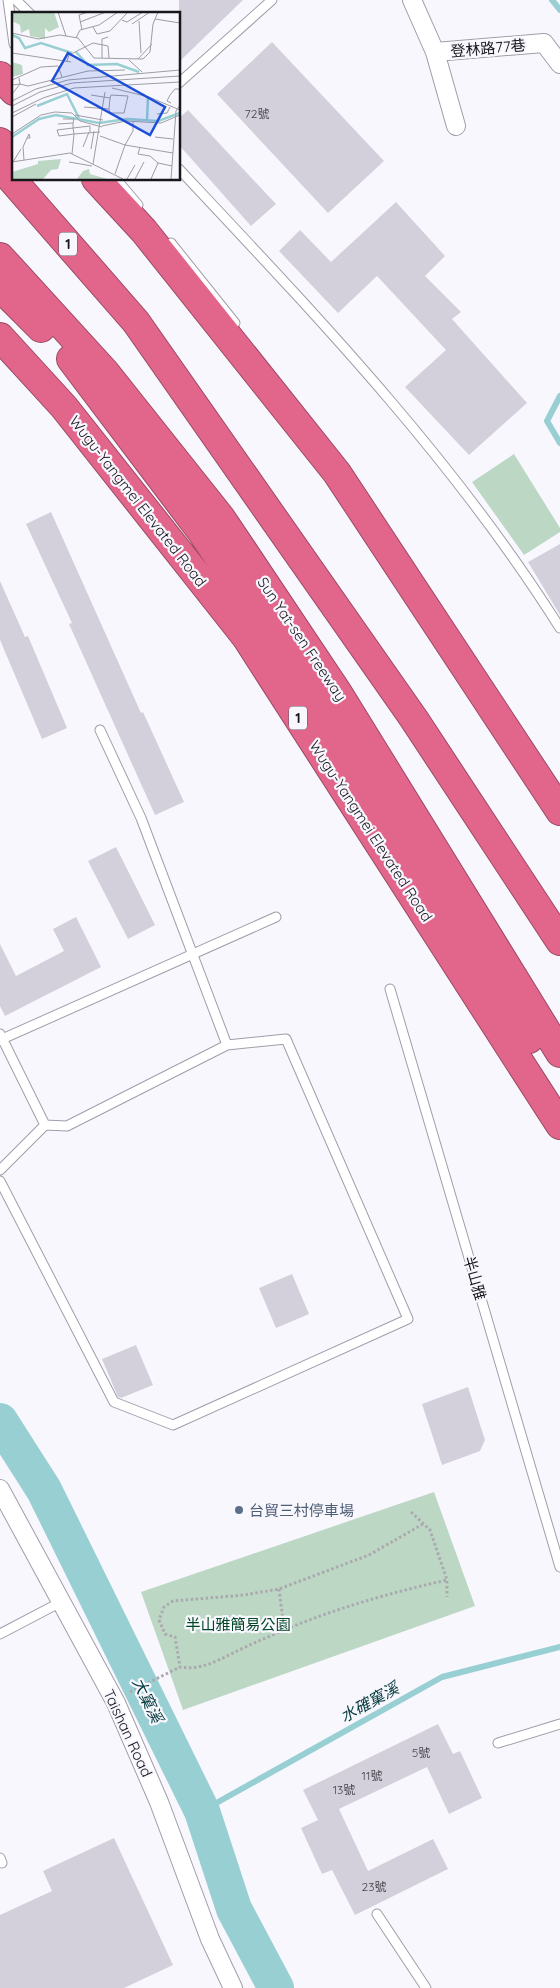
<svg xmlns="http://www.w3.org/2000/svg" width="560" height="1988" font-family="Quicksand,'Noto Sans TC',sans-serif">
<rect width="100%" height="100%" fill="#f9f7fe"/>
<path fill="#bcd8c4" d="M514 454 560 528V532L524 555 472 482Z
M434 1492 475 1606 183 1710 141 1592Z"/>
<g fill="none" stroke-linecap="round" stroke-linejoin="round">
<path stroke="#98cfd3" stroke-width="6" d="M552 0 560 10
M560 396 547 421 560 443
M202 1811 442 1677 560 1647"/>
<path stroke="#98cfd3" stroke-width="36" d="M0 1421 44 1490 202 1811 234 1909 276 1988"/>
</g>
<path fill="#d3d0dc" d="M179 0H243L179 62Z
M272 42 384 161 328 213 217 94Z
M188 110 276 204 251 226 179 145V118Z
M396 202 445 256 425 276 461 312 452 319 527 403 469 455 405 387 446 350 377 276 338 313 279 251 300 230 331 262Z
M51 512 141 713 143 712 184 802 155 815 69 624 72 623 26 524Z
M560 544V615L528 562Z
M0 581 25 637 28 636 67 728 42 739 0 640Z
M116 847 155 925 128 939 88 861Z
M76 917 101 967 5 1016 0 1006V944L16 976 64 951 53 929Z
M292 1274 309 1314 276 1328 259 1288Z
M136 1345 153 1385 121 1398 118 1397 102 1359Z
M468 1387 485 1440 480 1451 442 1465 422 1404Z
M438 1724 453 1754 460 1751 482 1798 449 1814 427 1767 339 1809 368 1871 433 1839 448 1869 355 1915 332 1870 322 1874 301 1828 318 1820 303 1790Z
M114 1838 173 1965 124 1988H0V1915L52 1891 43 1871Z"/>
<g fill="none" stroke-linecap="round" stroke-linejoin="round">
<g stroke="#a09da9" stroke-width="11">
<path id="lane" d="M8 0 14 44
M16 0 30 14
M179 83 272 0
M179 169C315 314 453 458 560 628
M116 179 138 205
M171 243 235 323
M390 989 560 1567
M0 1034 45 1125 67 1126 227 1045 141 818 100 730
M0 1040 276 917
M0 1170 45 1125
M0 1181 114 1402 173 1425 408 1319 286 1039 227 1045
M0 1634 61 1602
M498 1743 560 1724
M0 1858 2 1863
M377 1914 426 1988"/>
</g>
<g stroke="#a09da9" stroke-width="20">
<path id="street" d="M412 0 435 52 456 126
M435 52 544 43 560 64
M0 1489 116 1703 159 1802 210 1939 233 1988"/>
</g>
<g stroke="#9b4a64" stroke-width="30">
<path id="highway" d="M0 76 14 91
M0 142 14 161
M0 166 136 322 414 719 560 941
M96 179 144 231 337 473 560 811
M0 257 105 372 221 518 338 693 560 1053
M0 287 41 328
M0 337 64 407 246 637 560 1125
M71 359 201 531 320 708 529 1039"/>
</g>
<path stroke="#aba9b0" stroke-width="3" stroke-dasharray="2.5 2.5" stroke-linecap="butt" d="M411 1512 430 1530 447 1580V1597
M423 1524 369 1555 279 1589 244 1595 173 1601 164 1607 159 1620 165 1634 175 1637 180 1667C200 1671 219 1660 237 1651 308 1617 371 1597 447 1580
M279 1589 284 1628
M130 1692 180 1667"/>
<use href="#lane" stroke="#fff" stroke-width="9"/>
<use href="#street" stroke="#fff" stroke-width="18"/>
<use href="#highway" stroke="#e2668b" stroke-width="28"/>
</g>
<circle fill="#5c6f8a" stroke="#f9f7fe" stroke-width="2" cx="239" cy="1510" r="5"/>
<g text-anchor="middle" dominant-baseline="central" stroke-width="4.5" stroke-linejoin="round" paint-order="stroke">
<g font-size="12" fill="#47454c">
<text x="257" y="113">72號</text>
<text x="421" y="1752">5號</text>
<text x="372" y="1775">11號</text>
<text x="344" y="1789">13號</text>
<text x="374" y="1886">23號</text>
</g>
<g fill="#f9f7fe" stroke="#5c5a60" stroke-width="1">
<rect x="59" y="232.5" width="18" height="23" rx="4"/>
<rect x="289" y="706.5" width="18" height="23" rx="4"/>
</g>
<g font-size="14" font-weight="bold" fill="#18171c">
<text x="68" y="244">1</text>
<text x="298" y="718">1</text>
</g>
<g font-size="15" fill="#18171c" stroke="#f9f7fe">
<text transform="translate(488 48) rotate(-5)">登林路77巷</text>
<text transform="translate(138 501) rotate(52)">Wugu-Yangmei Elevated Road</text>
<text transform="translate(302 639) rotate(56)">Sun Yat-sen Freeway</text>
<text transform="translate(371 831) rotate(57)">Wugu-Yangmei Elevated Road</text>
<text transform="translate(475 1278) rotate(74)">半山雅</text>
<text transform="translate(128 1733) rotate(65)">Taishan Road</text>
</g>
<g font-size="15" fill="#4e5e75" stroke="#f9f7fe" text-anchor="start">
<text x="249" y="1510">台貿三村停車場</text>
</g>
<g font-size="15" fill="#024724" stroke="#f9f7fe">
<text x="238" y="1624">半山雅簡易公園</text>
</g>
<g font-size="16" font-style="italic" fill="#053c3f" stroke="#f9f7fe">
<text transform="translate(148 1700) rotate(64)">大窠溪</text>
<text transform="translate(369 1702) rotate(-29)">水確窠溪</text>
</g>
</g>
<g transform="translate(12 12)">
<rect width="168" height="168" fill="#f9f7fe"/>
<path d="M0 0H42L47 15 37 20 33 16V27L18 24 17 17 9 21 8 13 0 9ZM0 50 10 53 11 62 0 65ZM49 147 46 157 39 158 31 167H0V160L26 152V149Z" fill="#bcd8c4"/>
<path d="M77 157 78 162 95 167H65L71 159Z" fill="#bcd8c4"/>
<path fill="none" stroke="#98cfd3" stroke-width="2.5" d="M0 23 7 26 13 36 29 31 60 41M64 40 76 53 105 52 127 60M25 94 55 82 67 106M135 108 136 86M0 125 27 107 44 103 87 111 115 107 146 109 168 101"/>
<path fill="none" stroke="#9f9da4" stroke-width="1" d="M46 0 54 24M143 7 168 11M110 8 115 10 131 0M127 9 129 41M68 10 94 0M120 12 138 0M81 15 85 22 98 19 116 0M70 18 67 3 76 0M0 21 26 27 48 23 66 26 82 46 131 47 138 40 141 12 146 0M64 26 68 18 87 13 106 0M0 41 59 50M90 46V27L96 25M126 47 140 32M117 48 130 60M55 49 57 43 81 31 96 34 97 46M7 66 8 72 16 74 76 59 113 58M0 68 29 55 46 54 50 65M0 73 8 72 0 82M100 76 137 85 168 98M0 89 24 77 56 68 168 58M159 91 155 89 158 83 163 77H168M0 94 28 80 60 71 168 64M72 95 97 97 98 86 79 83M97 97 98 101H112L116 84 99 83 98 86M0 101 31 86 62 76 168 70M145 102 155 101 158 95M63 103 91 108M0 105 24 92M51 107H62L61 111V116L62 122 47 124 45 118 61 116 78 114V120M46 112 61 111M90 114 114 109 149 111 168 103M0 122 29 103 43 100 60 101 68 109 90 115M88 124 113 133 121 119V109M143 125 161 127M71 135 77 120M128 135 126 142 138 144 146 151 160 154M79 137 82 119M60 142 62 122 88 120M12 148 11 135 15 126H18L17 122 15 126M0 150 58 141 111 167M1 150 9 137M57 150 80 154M81 152 93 80M103 162 113 133 161 141M115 167 123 153M123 167 132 150M139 167 146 151M159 167 164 99 168 93"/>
<path fill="#1d4ed8" fill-opacity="0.15" stroke="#1d4ed8" stroke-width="2.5" d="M56 41 153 95 138 123 40 69Z"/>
<rect width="168" height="168" fill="none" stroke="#18171c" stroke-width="2.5"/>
</g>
</svg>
